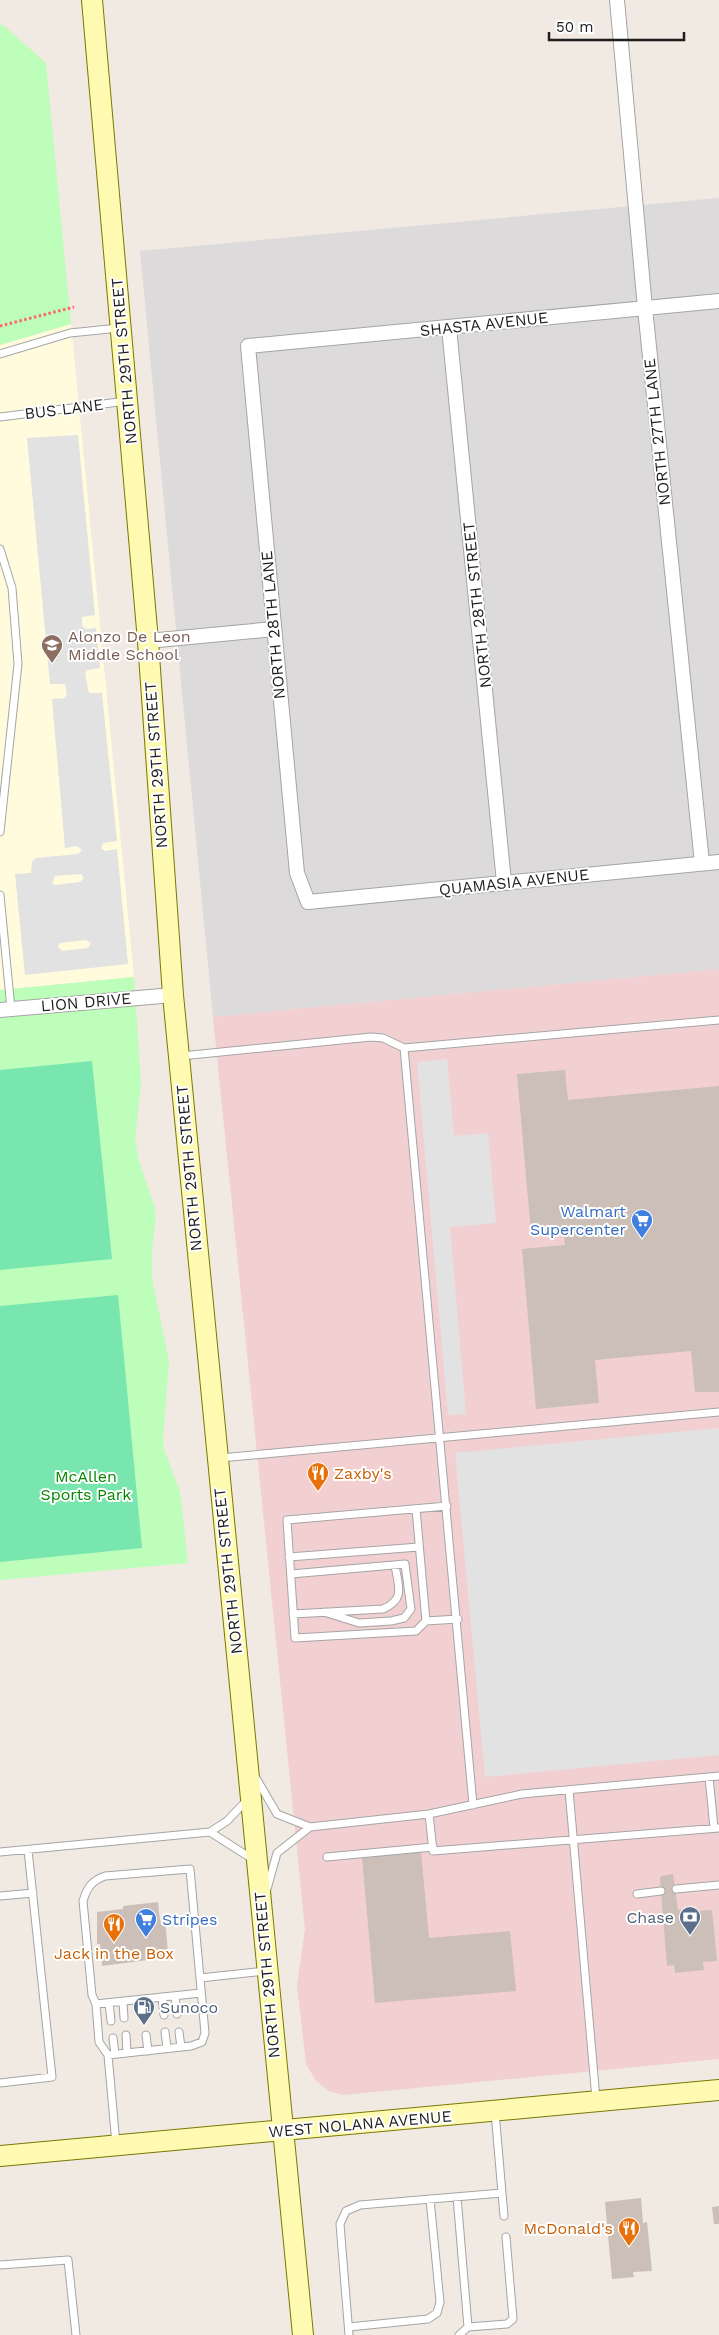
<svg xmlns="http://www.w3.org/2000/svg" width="719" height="2335" font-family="'Work Sans',sans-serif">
<rect width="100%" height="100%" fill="#f0eae2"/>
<path fill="#dcdadb" d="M719 198V969L213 1017 140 251Z"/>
<path fill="#f2d0d2" d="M719 969V2059L342 2095 329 2091 316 2081 306 2064 297 1985 305 1929 213 1017Z"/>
<path fill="#fffbdc" d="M71 324 134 977 0 990V345Z"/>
<path fill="#bdfebb" d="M0 25H3L46 63 71 324 0 345Z
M134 977 141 1083 135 1139 139 1161 154 1205 156 1217 152 1249V1278L169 1362 163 1438 164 1449 180 1492 188 1563 0 1580V990Z"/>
<path fill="#79e6af" d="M92 1061 112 1259 0 1270V1070Z
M118 1295 142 1548 0 1562V1306Z"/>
<path fill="#e2e2e2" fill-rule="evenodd" d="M78 435 95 615 82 617V626L86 629 96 628 100 668 87 670 85 674 89 693H102L117 841 103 843 101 848 105 851 117 849 128 964 25 975 15 874 31 873 32 862 36 858 78 854 82 850 77 846 65 848 52 699 65 698 67 694 65 684H50L27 438ZM81 874 84 878 80 882 55 885 52 883 55 876ZM86 940 91 943 88 948 62 951 58 947 60 943Z
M447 1059 454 1136 488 1133 496 1223 450 1227 466 1414 448 1415 417 1062Z
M719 1428V1755L485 1777 455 1453Z"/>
<path fill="#ccbfb8" d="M565 1070 568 1100 719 1086V1392H695L691 1351 595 1360 599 1403 536 1409 522 1249 565 1245 563 1230 531 1233 517 1074Z
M421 1852 429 1938 510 1931 516 1991 375 2003 362 1858Z
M673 1874 678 1910 698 1908V1911L712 1910 717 1961 703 1962 704 1970 675 1973 674 1965 667 1966 660 1879 661 1876Z
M158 1902 160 1921 165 1920 168 1952 162 1953 163 1958 102 1966 100 1944H97V1912L123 1909V1906Z
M641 2198 643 2223 647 2222 652 2271 633 2272 634 2277 612 2279 605 2202Z
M719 2206V2224H714L712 2207Z"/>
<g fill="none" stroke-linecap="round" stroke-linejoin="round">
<g stroke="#a5a5a5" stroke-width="9">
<path id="lane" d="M0 354 70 333 119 328
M0 417 127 401
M0 549 12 588 18 664 0 832
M0 895 11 1009
M404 1048 473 1805
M181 1056 371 1037 383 1038 404 1048 719 1020
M220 1458 719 1412
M447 1506 287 1520 295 1638 416 1631 426 1621 458 1619
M416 1509 426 1621
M289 1557 419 1547
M291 1574 405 1564 411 1609 404 1618 391 1621 359 1623 324 1612
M293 1614 383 1609C406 1599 398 1586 395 1565
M709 1777 714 1828
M256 1778 277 1814 310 1827 429 1814 522 1794 719 1776
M569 1790 596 2099
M429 1814 433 1851 719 1828
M210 1832 254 1860
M0 1852 210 1832 227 1821 247 1800
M327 1857 433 1847
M267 1889 277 1853 310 1827
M676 1889 719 1885
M637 1894 661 1891
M0 1896 33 1893
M200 1978 266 1971
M175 1996 177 2014
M162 1997 164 2015
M143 1999 145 2017
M123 2001 124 2018
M109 2003 111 2021
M96 2004 201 1993
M165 2032 167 2048
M179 2032 181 2047
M126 2035 127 2053
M146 2035 148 2051
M113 2038 115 2054
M108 2055 191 2046 202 2042 205 2033 190 1869 105 1876C91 1881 87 1888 83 1901L92 1995 96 2004 99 2042 108 2055 116 2144
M0 2083 52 2077 28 1850
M502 2193 504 2216
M457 2197 468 2327 459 2335
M0 2265 68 2260 76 2335
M349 2327 428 2319 437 2313 440 2302 430 2199
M468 2327 507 2324 513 2319 506 2237
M349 2335 340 2224 346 2211 360 2205 502 2193 495 2112"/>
</g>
<g stroke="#a5a5a5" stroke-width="16">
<path id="street" d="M617 0 645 308 702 863
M719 301 248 346 297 873 308 902 719 862
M449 328 504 882
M148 641 274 629
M0 1010 173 995"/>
</g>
<g stroke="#797800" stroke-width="22">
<path id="secondary" d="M92 0 148 641 173 995 303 2335
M0 2156 719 2090"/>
</g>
<path stroke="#ff6466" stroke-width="3" stroke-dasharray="2.5 2.5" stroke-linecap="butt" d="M0 326 74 307"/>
<use href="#lane" stroke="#fff" stroke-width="7"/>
<use href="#street" stroke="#fff" stroke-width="14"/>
<use href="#secondary" stroke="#fffab1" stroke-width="20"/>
</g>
<defs>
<g id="school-pin" transform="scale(1.125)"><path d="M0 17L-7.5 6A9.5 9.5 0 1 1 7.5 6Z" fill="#8d6e63" stroke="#fff"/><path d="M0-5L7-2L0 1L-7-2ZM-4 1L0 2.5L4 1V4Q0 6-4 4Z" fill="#fff"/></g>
<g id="supermarket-pin" transform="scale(1.125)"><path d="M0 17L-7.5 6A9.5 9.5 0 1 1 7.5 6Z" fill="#3f7fe0" stroke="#fff"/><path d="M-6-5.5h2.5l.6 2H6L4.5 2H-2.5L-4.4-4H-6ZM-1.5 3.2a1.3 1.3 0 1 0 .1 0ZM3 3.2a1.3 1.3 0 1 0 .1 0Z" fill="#fff"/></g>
<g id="restaurant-pin" transform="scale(1.125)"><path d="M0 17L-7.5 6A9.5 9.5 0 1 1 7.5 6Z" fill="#e8710a" stroke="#fff"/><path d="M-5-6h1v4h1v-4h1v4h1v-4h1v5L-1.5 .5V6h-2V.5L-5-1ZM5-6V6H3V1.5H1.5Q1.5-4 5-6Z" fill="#fff"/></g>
<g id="bank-pin" transform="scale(1.125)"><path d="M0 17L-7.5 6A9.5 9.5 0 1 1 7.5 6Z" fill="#5c6f8a" stroke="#fff"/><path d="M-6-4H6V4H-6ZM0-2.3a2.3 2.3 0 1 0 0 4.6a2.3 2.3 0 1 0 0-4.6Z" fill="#fff"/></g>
<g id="fuel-pin" transform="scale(1.125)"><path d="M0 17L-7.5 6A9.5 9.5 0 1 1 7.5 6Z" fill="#5c6f8a" stroke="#fff"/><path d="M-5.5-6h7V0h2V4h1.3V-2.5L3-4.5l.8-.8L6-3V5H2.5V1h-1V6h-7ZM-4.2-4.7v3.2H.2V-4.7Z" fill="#fff"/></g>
</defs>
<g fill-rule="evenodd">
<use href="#school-pin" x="52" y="645"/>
<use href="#supermarket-pin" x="642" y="1220"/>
<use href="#restaurant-pin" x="318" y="1473"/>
<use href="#bank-pin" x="690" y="1917"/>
<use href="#supermarket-pin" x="146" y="1919"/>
<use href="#restaurant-pin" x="114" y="1924"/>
<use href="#fuel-pin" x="144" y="2007"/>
<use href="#restaurant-pin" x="629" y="2228"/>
</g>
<g text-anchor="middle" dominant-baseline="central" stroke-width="4" stroke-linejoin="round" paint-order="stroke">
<g font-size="16" fill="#1e1e1e" stroke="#fff">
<text transform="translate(484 324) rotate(-6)">SHASTA AVENUE</text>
<text transform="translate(124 361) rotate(-95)">NORTH 29TH STREET</text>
<text transform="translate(64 409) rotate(-7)">BUS LANE</text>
<text transform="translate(657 432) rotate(-96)">NORTH 27TH LANE</text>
<text transform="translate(477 605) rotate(-96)">NORTH 28TH STREET</text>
<text transform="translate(273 625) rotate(-95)">NORTH 28TH LANE</text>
<text transform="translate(156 765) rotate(-94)">NORTH 29TH STREET</text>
<text transform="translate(514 882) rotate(-6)">QUAMASIA AVENUE</text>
<text transform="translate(86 1002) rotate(-5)">LION DRIVE</text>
<text transform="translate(189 1168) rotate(-95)">NORTH 29TH STREET</text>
<text transform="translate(228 1571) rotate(-96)">NORTH 29TH STREET</text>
<text transform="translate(267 1975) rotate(-95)">NORTH 29TH STREET</text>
<text transform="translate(360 2124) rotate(-5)">WEST NOLANA AVENUE</text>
</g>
<g font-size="16" fill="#785e54" stroke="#fff" text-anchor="start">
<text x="68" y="636">Alonzo De Leon<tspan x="68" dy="18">Middle School</tspan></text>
</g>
<g font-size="16" fill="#366cbe" stroke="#fff" text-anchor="end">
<text x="626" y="1211">Walmart<tspan x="626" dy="18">Supercenter</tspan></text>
<text x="162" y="1919" text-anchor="start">Stripes</text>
</g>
<g font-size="16" fill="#c56008" stroke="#fff" text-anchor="start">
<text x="334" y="1473">Zaxby's</text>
<text x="114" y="1953" text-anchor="middle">Jack in the Box</text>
<text x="613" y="2228" text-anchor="end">McDonald's</text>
</g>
<g font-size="16" fill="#058601" stroke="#fff">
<text x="86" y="1476">McAllen<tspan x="86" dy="18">Sports Park</tspan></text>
</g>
<g font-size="16" fill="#4e5e75" stroke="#fff" text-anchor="end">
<text x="674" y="1917">Chase</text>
<text x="160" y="2007" text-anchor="start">Sunoco</text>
</g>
</g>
<path d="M549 32v8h135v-8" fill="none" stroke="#1e1e1e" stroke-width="2.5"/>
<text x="556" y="32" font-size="15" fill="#1e1e1e" stroke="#ffffff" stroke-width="4" paint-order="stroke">50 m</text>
</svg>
